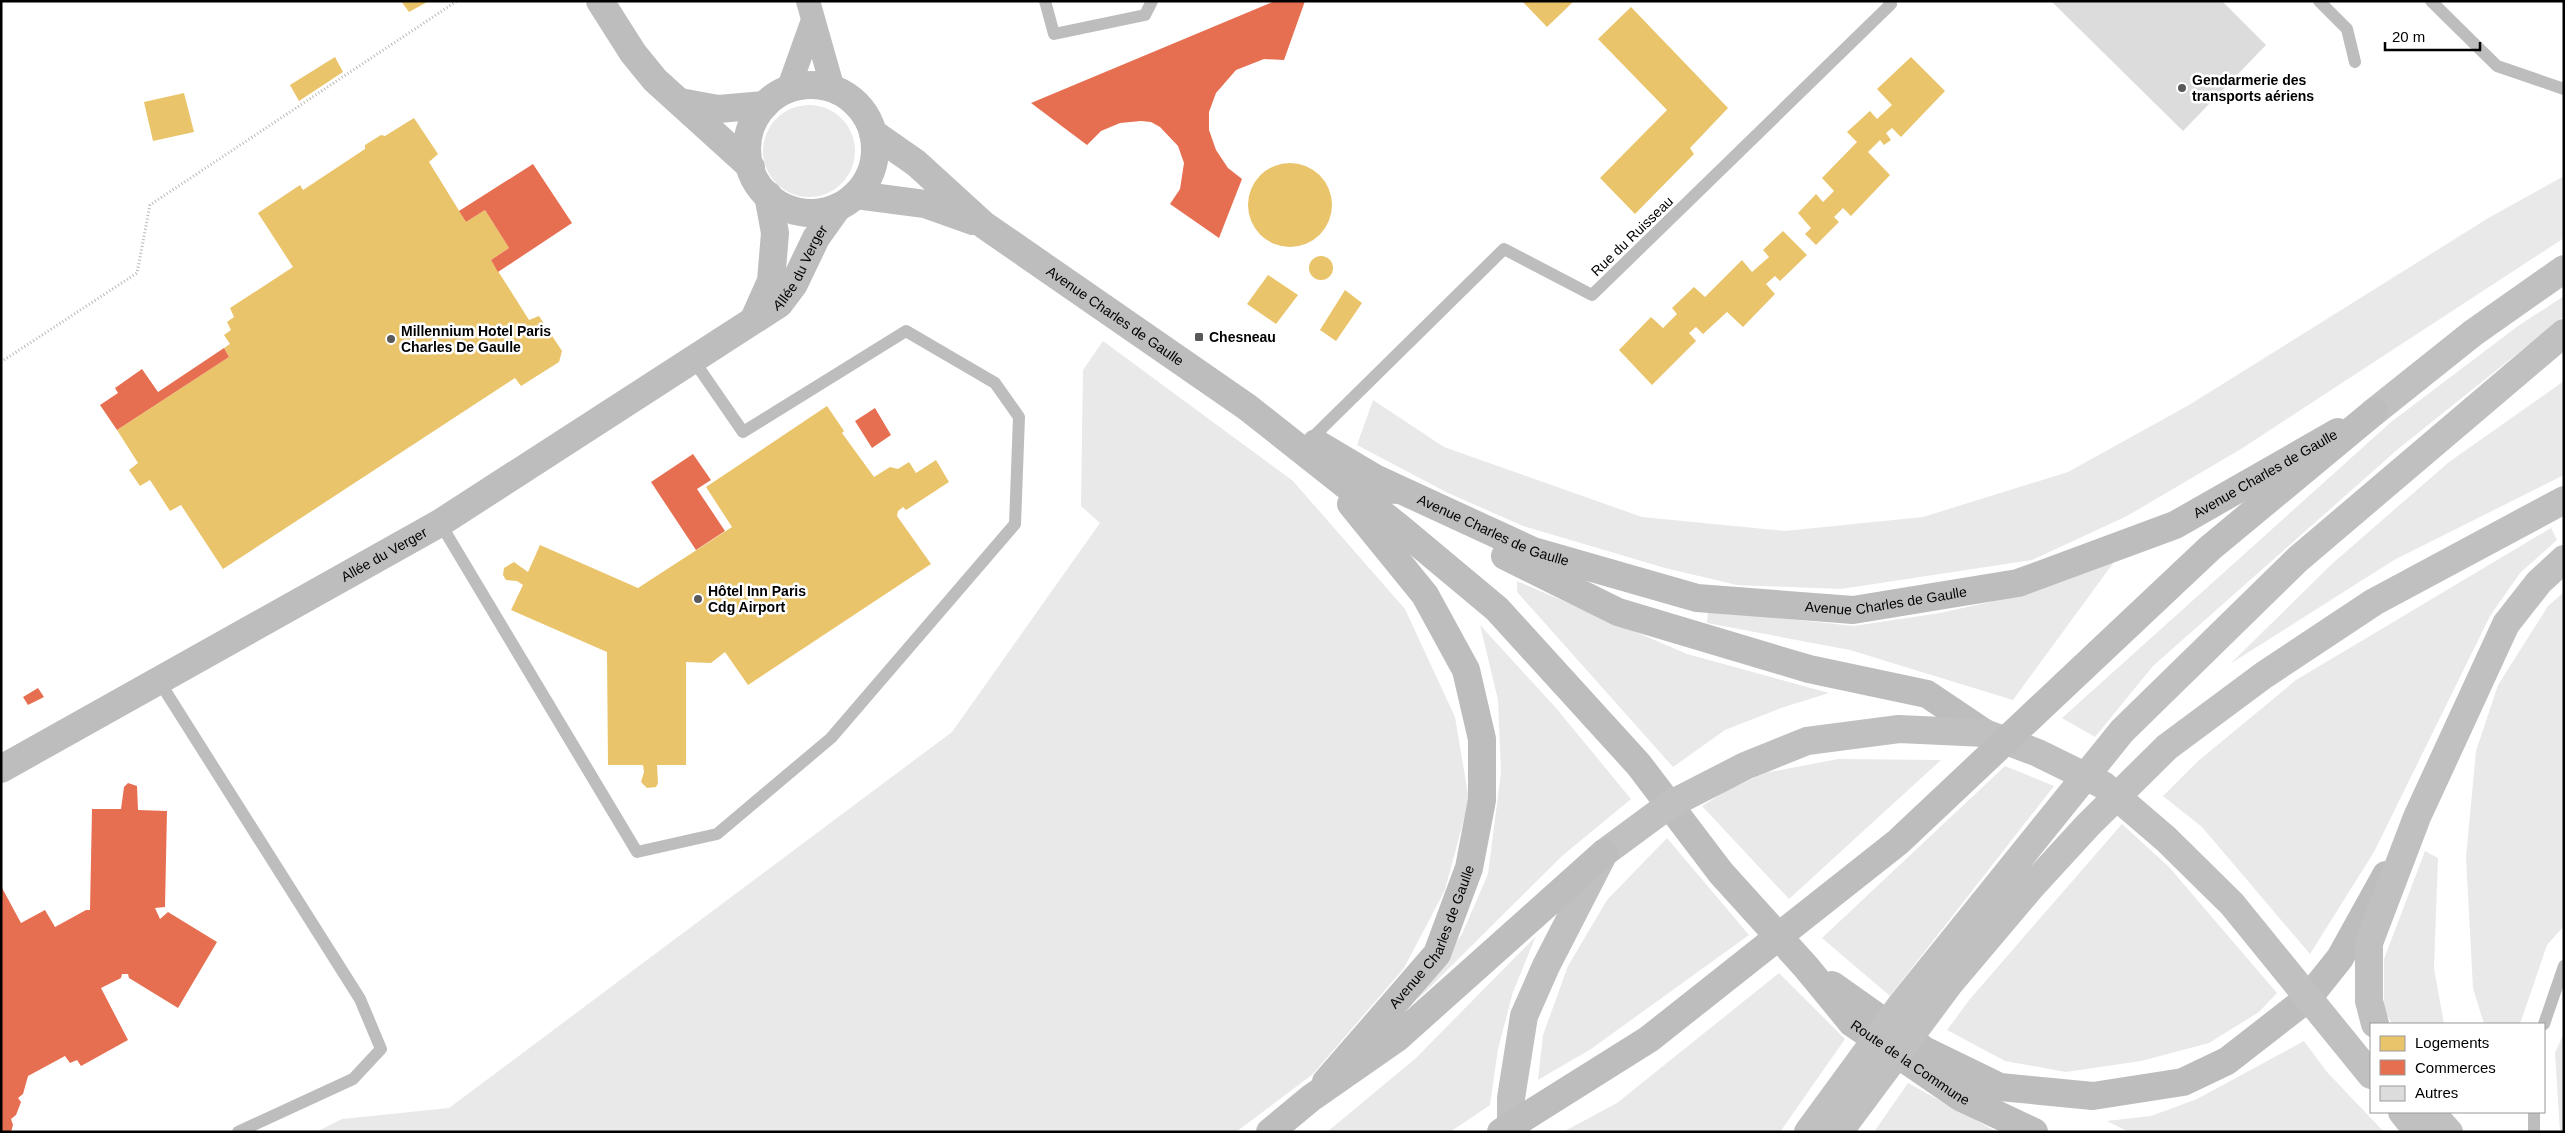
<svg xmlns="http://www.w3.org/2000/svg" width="2565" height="1133" font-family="Helvetica,sans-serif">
<rect width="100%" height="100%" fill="#fff"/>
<path fill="#e9e9e9" d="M763 151a46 46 0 1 1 92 0a46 46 0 1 1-92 0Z
M2564 176V238L2241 449 2127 516 2032 560 1841 589 1737 585 1665 568 1523 526 1446 492 1357 445 1373 400 1444 447 1642 517 1785 531 1923 517 2068 472 2189 405 2490 217Z
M2564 296V316L2398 449 2153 666 2095 737 2062 718 2391 422 2518 326Z
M1103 341 1293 481 1405 609 1455 717 1469 800 1445 890 1404 968 1313 1074 1236 1132H316L342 1119 449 1108 952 732 1100 523 1081 506 1083 370Z
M2564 381V475L2394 560 2230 664 2333 563 2449 462Z
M2551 528 2557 540 2520 573 2490 616 2374 852 2310 954 2202 827 2163 796 2197 762 2296 680Z
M2114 562 2013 700 1850 650 1707 623 1708 610 1854 626 1940 613 2003 599Z
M1517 581 1687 654 1829 693 1781 708 1725 730 1673 767 1517 592Z
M2564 592V926L2547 945 2520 1024H2484L2473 988 2466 857 2476 751 2498 685 2548 606Z
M1480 625 1556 708 1631 799 1562 856 1416 1001 1462 934 1488 874 1501 772 1498 700Z
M1838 759 1941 760 1789 899 1702 806 1726 791 1765 773Z
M2005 766 2054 786 1890 996 1822 938Z
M2122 824 2169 867 2277 993 2259 1012 2209 1043 2141 1061 2066 1072 2005 1061 1947 1030 1970 999Z
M1667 838 1749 935 1591 1049 1538 1080 1543 1035 1568 966 1607 900Z
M2425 851 2438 858 2434 968 2444 1024H2392L2384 1010V959Z
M1536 936 1513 992 1498 1049 1490 1105 1450 1132H1327L1416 1058Z
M1779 973 1845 1039 1780 1132H1563L1617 1103Z
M2564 1033V1132H2560L2555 1053Z
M2304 1041 2327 1072 2384 1132H2129L2107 1121 2151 1116 2197 1099Z
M1908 1083 1997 1132H1874Z"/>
<path fill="#e9c46a" d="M401 1H429L409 12Z
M1522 1H1574L1547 27Z
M1631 7 1728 108 1690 148 1694 154 1635 214 1600 178 1667 110 1598 39Z
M335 57 343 72 299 101 290 85Z
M1911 57 1945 91 1901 137 1892 128 1886 133 1891 140 1884 145 1880 140 1868 152 1890 175 1851 216 1843 208 1834 217 1839 222 1816 245 1805 234 1811 228 1798 213 1816 194 1823 202 1834 191 1822 178 1857 142 1847 132 1870 111 1877 119 1892 105 1877 89Z
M184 93 194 132 153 141 144 102Z
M414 118 438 154 429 162 466 222 485 210 509 248 491 260 529 320 539 316 562 351 559 362 521 386 515 378 223 569 181 505 170 511 150 480 140 486 129 470 138 463 117 430 229 357 224 348 230 344 224 335 231 330 227 322 234 317 230 308 293 267 258 213 300 185 303 190 365 149V145L381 135 385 136Z
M1248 205a42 42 0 1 1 84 0a42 42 0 1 1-84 0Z
M1783 231 1807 255 1780 281 1775 276 1766 284 1775 294 1743 327 1727 312 1703 334 1696 327 1689 333 1696 341 1652 385 1619 350 1651 317 1663 328 1677 314 1672 308 1694 287 1705 297 1742 260 1752 272 1769 257 1763 250Z
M1309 268a12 12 0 1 1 24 0a12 12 0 1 1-24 0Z
M1268 275 1298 295 1276 324 1247 304Z
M1345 290 1362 303 1336 341 1320 330Z
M827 406 844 431 842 433 874 477 890 467 898 469 909 462 916 473 936 460 949 482 906 510 903 507 898 511 897 516 931 564 748 685 725 652 711 663 686 662V765H657L658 783 656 787 647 788 641 782 644 772 643 765H608L607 652 511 610 523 585 517 581 506 580 503 575 504 568 514 562 528 572 540 545 638 588 732 527 706 487Z"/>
<path fill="#e76f51" d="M1275 1H1305L1284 60 1264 59 1236 70 1216 93 1209 112V130L1216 150 1228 168 1242 179 1219 238 1170 204 1180 189 1184 163 1178 146 1160 127 1151 122 1141 121 1120 123 1101 131 1087 145 1031 103Z
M533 164 572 223 498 272 491 260 509 248 485 210 466 222 459 211Z
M224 348 229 357 117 430 100 405 118 393 115 388 142 369 158 392Z
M875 408 891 435 872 448 855 421Z
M693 454 711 480 697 489 725 531 696 550 651 482Z
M38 688 44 697 28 705 23 697Z
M128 783 137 786 138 810 167 811 165 907 155 908 160 919 168 912 217 942 178 1008 129 978 128 974H122L121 978 101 988 128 1040 81 1066 77 1060 70 1063 65 1056 28 1076 23 1094 18 1098 21 1102 16 1115 11 1119 13 1125 11 1132H1V886L21 923 45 910 55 927 86 910H90L92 809H121L124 787Z"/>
<path fill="#dcdcdc" d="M2051 1H2222L2266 45 2183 131Z"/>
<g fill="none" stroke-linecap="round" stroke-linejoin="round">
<path stroke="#b8b8b8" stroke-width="3" stroke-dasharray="1 2.5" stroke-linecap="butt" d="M1 362 137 273 150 205 457 1"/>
<path stroke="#bdbdbd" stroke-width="12" d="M1045 1 1054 34 1145 15 1152 1
M2319 1 2347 29 2355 62
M2431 1 2497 66 2564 89
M1310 440 1504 249 1592 295 1891 4 1889 1
M440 523 637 852 717 834 831 738 1015 524 1019 417 995 383 906 331 743 432 694 361
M159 681 360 999 381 1049 353 1079 238 1132
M2544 1024 2564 966
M2534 1112V1132"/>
<path stroke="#bdbdbd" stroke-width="24" d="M808 1 833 89
M788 90 813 20"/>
<g stroke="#bdbdbd" stroke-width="28">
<path d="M600 1 633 53 655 80 751 167"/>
<circle cx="811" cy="149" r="64"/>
<path d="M680 102 718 109 765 105"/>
<path id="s1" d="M873 133 916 163 984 225 1247 407 1400 528 1497 609 1639 765 1721 873 1806 967 1852 1023 1960 1097 2034 1132"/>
<path d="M856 195 925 204 973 221"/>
<path d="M755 317 771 281 775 233 768 195"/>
<path d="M1316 443 1395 490"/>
<path id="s2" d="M1379 480 1533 551 1697 598 1853 610 2018 583 2175 525 2338 432"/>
<path d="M1505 556 1618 612 1809 669 1927 694 1985 733"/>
<path id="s3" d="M1 769 440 523 779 304 794 284 816 238 838 207"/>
<path d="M1832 985 1924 1050 2000 1087 2093 1096 2183 1082 2227 1061 2308 998 2340 958 2386 875"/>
<path id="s4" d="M1326 1082 1437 954 1469 868 1482 800V739L1466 670 1425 595 1351 504"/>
</g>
<path stroke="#c0c0c0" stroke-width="28" d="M2374 412 2473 333 2564 269
M2375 1024 2369 1001V943L2417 817 2506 624 2539 582 2564 559
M2402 1112 2418 1132
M2431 1112 2449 1132
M1511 1132V1098L1524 1016 1546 966 1604 853 1669 805 1745 766 1807 741 1899 729 1985 733 2038 753 2103 785 2166 839 2232 904 2371 1075
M1808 1132 1901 1005 2122 731 2298 559 2564 333
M1839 1132 1950 983 2032 886 2088 825 2167 747 2264 675 2374 602 2564 500"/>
<path stroke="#bdbdbd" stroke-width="28" d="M1270 1132 1311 1098 1397 1038 1604 853
M1501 1132 1649 1039 1898 842 2210 548 2374 412"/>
</g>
<g fill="#595959" stroke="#fff" stroke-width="2">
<circle cx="2182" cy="88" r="5"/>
<rect x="1194" y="332" width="10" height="10" rx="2.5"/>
<circle cx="391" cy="339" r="5"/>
<circle cx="698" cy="599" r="5"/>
</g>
<g text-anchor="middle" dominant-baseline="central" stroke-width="5" stroke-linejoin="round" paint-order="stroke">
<g font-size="14" font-weight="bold" fill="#000" stroke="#fff" text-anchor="start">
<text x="2192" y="80">Gendarmerie des<tspan x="2192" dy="16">transports aériens</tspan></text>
<text x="401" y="331">Millennium Hotel Paris<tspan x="401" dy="16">Charles De Gaulle</tspan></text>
<text x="1209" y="337">Chesneau</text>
<text x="708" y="591">Hôtel Inn Paris<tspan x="708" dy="16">Cdg Airport</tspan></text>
</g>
<g font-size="14" fill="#000" stroke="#fff">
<text transform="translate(1632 236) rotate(-44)">Rue du Ruisseau</text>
<text stroke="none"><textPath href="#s3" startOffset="949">Allée du Verger</textPath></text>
<text stroke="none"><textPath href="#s1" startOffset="304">Avenue Charles de Gaulle</textPath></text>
<text stroke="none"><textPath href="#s2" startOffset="935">Avenue Charles de Gaulle</textPath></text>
<text stroke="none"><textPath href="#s2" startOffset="125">Avenue Charles de Gaulle</textPath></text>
<text stroke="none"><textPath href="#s3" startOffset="439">Allée du Verger</textPath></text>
<text stroke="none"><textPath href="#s2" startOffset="530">Avenue Charles de Gaulle</textPath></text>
<text stroke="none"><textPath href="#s4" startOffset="182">Avenue Charles de Gaulle</textPath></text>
<text stroke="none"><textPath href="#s1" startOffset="1402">Route de la Commune</textPath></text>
</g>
</g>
<rect width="2565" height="1133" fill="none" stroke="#000000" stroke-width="5"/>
<rect x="2370" y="1023" width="175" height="90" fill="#ffffff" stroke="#999999"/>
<rect x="2380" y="1036" width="25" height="15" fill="#e9c46a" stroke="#999999"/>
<text x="2415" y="1048" font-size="15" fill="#000000">Logements</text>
<rect x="2380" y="1060" width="25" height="15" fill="#e76f51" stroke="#999999"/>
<text x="2415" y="1073" font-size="15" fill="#000000">Commerces</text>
<rect x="2380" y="1086" width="25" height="15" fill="#dcdcdc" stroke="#999999"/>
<text x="2415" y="1098" font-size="15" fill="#000000">Autres</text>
<path d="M2385 42v8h95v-8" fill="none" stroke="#000000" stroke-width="2.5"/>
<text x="2392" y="42" font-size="15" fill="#000000" stroke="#ffffff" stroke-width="4" paint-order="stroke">20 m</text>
</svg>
